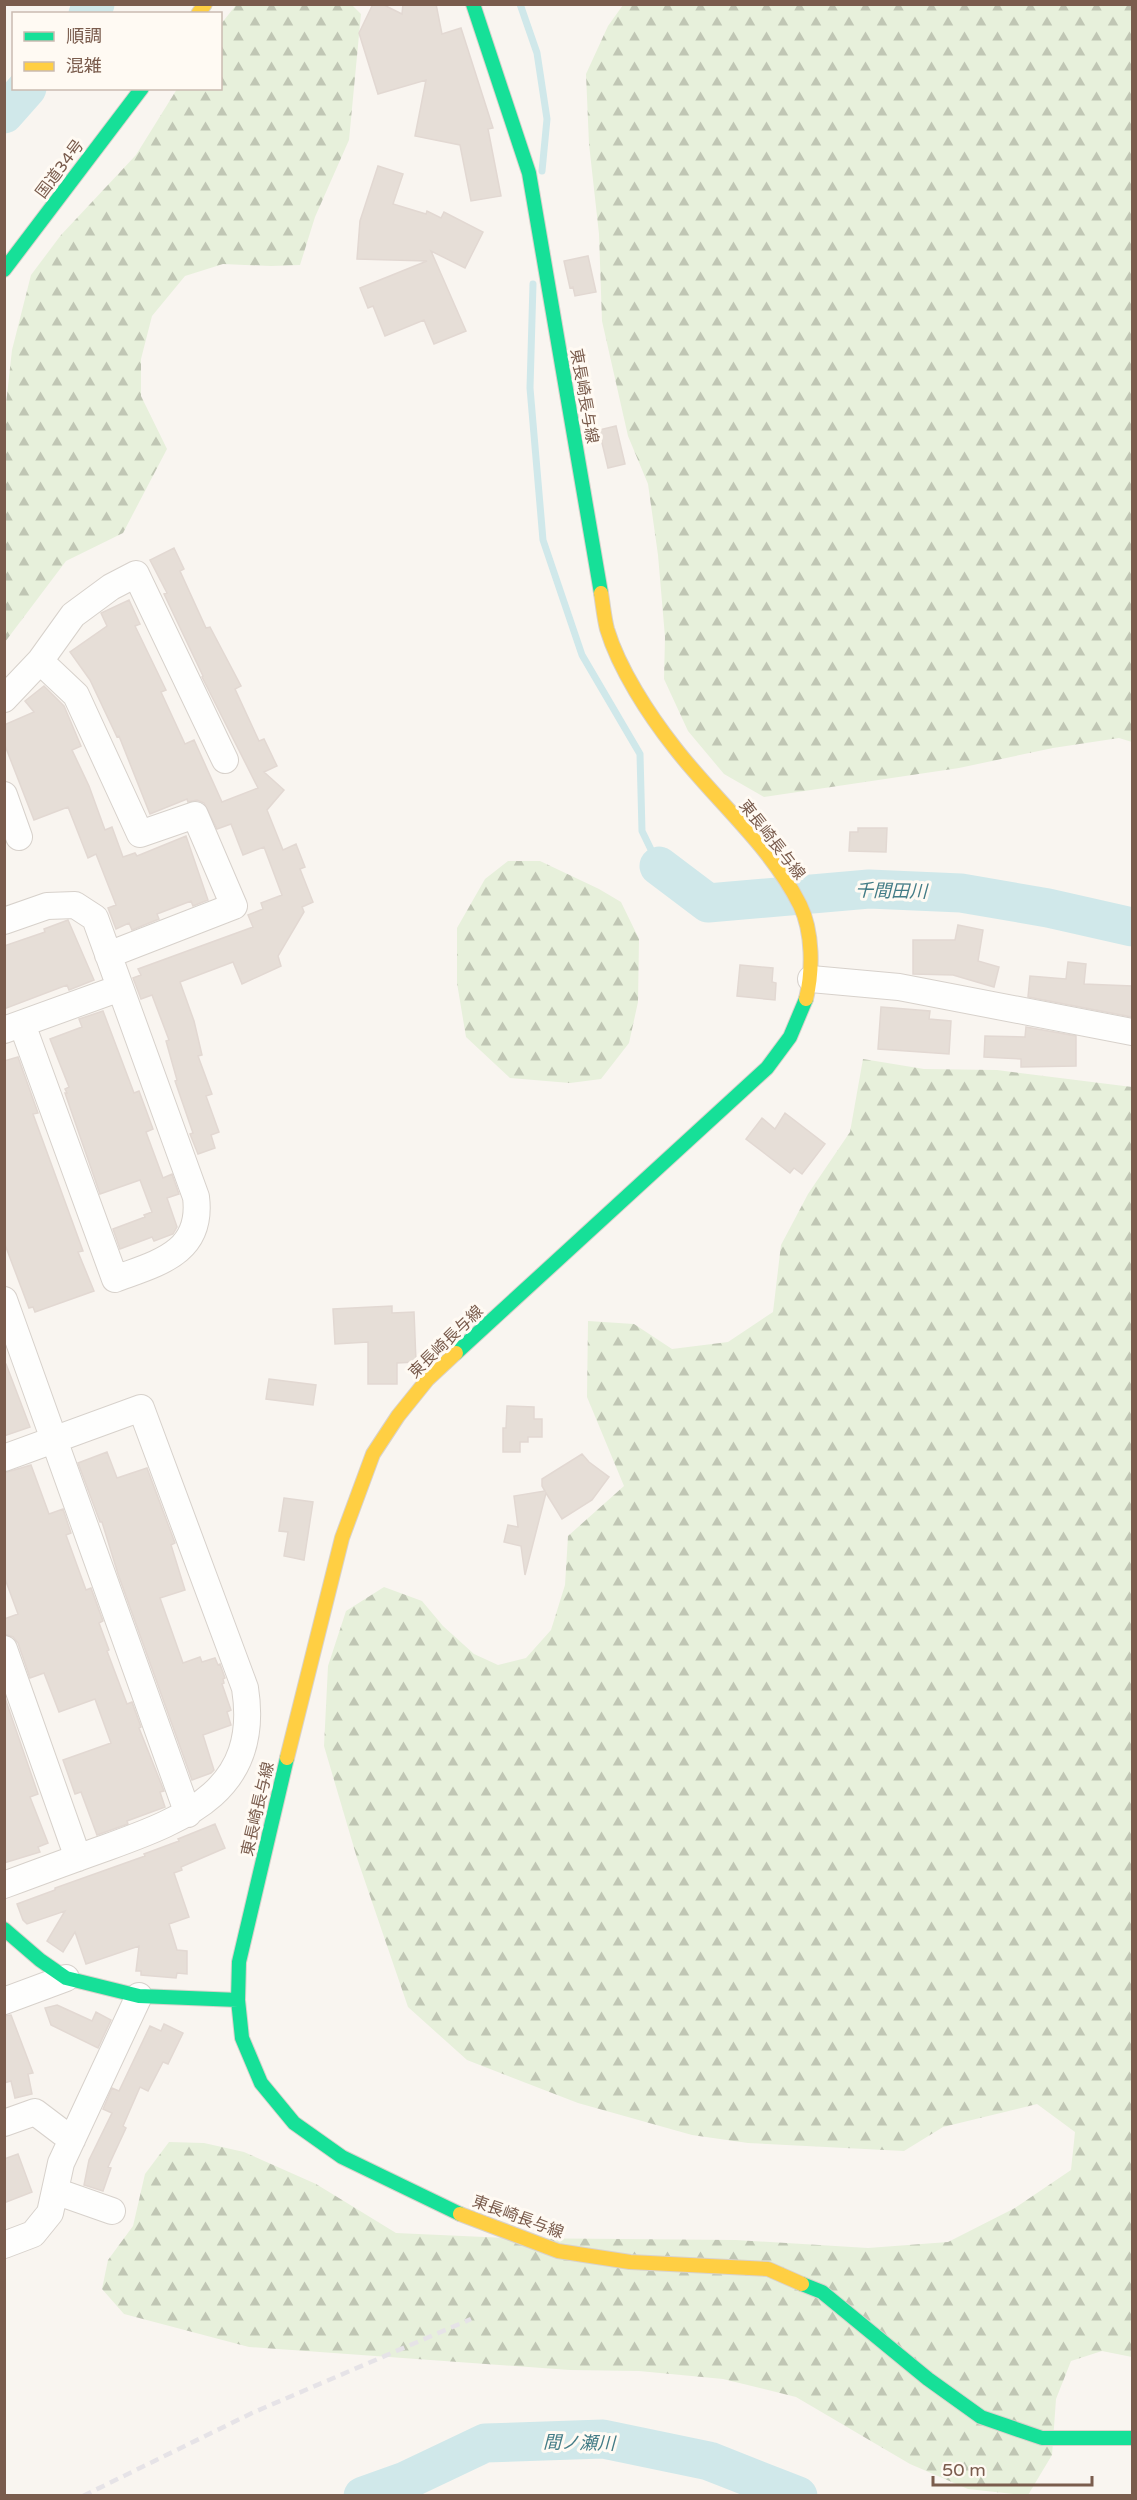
<svg xmlns="http://www.w3.org/2000/svg" width="1137" height="2500" font-family="'Varela Round','Noto Sans JP',sans-serif">
<defs>
<pattern id="forest-firs" width="22" height="20" patternUnits="userSpaceOnUse" patternTransform="scale(1.5)"><rect width="22" height="20" fill="#e7f0db"/><path d="M5 1l3.5 6h-7zM16 11l3.5 6h-7z" fill="#c0c6b4"/></pattern>
</defs>
<rect width="100%" height="100%" fill="#f9f5f0"/>
<path fill="url(#forest-firs)" d="M236 5H352L361 14 349 140 315 217 300 265 271 266 223 264 185 276 152 316 141 359V396L167 449 123 533 66 561 5 642V413L12 350 31 275 61 235 136 155 177 89 220 88 221 24Z
M623 5H1132V742L1119 738 1053 748 959 768 764 797 724 774 688 731 664 679 665 637 658 555 648 484 628 436 602 321 599 234 589 144 586 74 608 26Z
M508 861H540L599 889 621 902 639 939 638 1002 629 1043 601 1079 570 1083 510 1078 466 1037 457 983V928L485 879Z
M863 1059 924 1069 997 1070 1132 1087V2357L1102 2351 1071 2361 1056 2399 1052 2455 1028 2495H1023L968 2489 910 2464 796 2397 723 2379 639 2371 570 2370 249 2347 124 2314 102 2289 108 2260 133 2226 145 2174 169 2142 204 2143 244 2152 316 2184 396 2233 507 2238 736 2240 868 2248 948 2242 1015 2208 1071 2170 1075 2132 1037 2104 943 2127 904 2151 748 2143 692 2135 578 2103 467 2060 408 2007 357 1858 324 1746 328 1666 346 1611 384 1587 422 1601 443 1626 474 1654 498 1665 526 1658 551 1630 565 1585 568 1536 624 1486 587 1397 588 1321 634 1324 672 1349 728 1342 773 1312 781 1245 808 1194 850 1132Z"/>
<g fill="none" stroke-linecap="round" stroke-linejoin="round">
<path stroke="#d0e8ea" stroke-width="7" d="M520 4 537 53 547 119 542 171
M533 284 530 388 543 540 582 655 640 754 642 831 659 866"/>
<path stroke="#d0e8ea" stroke-width="39" d="M88 14 95 4
M4 114 27 88
M659 866 708 903 869 889 961 893 1048 908 1132 927
M363 2496 405 2481 485 2443 603 2439 709 2461 798 2496"/>
</g>
<path fill="#e6ded7" stroke="#e2d8d2" stroke-width="1.5" d="M373 4H382L402 14 403 4H436L442 34 461 28 493 128 488 129 501 196 471 201 460 145 415 136 426 80 378 94 359 33Z
M378 166 403 174 393 204 426 214 427 211 441 218 444 212 483 232 465 268 431 251 466 331 434 344 424 320 385 336 373 306 368 308 360 288 427 261 357 259 360 221Z
M588 256 596 292 575 296 573 287 570 288 564 261Z
M616 426 625 464 608 468 599 430Z
M174 548 184 569 180 571 206 628 210 627 241 686 235 689 259 741 264 739 277 766 264 772 284 790 267 810 283 850 296 844 305 867 300 869 313 902 302 907 304 912 278 956 281 966 242 984 233 962 180 982 194 1021 202 1055 198 1056 212 1094 206 1096 219 1132 211 1135 215 1148 198 1154 190 1134 193 1133 175 1081 177 1080 166 1041 169 1040 152 995 141 999 133 978 141 975 138 969 253 927 248 915 263 909 261 903 282 895 264 847 243 855 231 824 217 829 204 803 197 800 188 802 187 799 150 814 119 736 117 737 90 680 70 652 107 626 101 613 129 600 140 624 135 626 166 690 161 692 185 744 194 740 222 802 258 788 202 677 203 676 164 594 167 593 150 560Z
M44 686 64 706 81 746 72 750 89 786 105 830 112 827 123 857 135 853 137 856 186 836 208 900 193 906 191 901 157 914 159 919 132 930 129 923 116 929 108 908 116 905 96 854 88 858 68 807 34 820 4 743V725L34 712 25 701Z
M858 828H887L886 852 849 851 850 832H858Z
M68 920 94 980 69 990 67 985 4 1009V946L45 932 44 929Z
M958 925 983 930 978 961 999 967 994 987 953 975 913 974V940H955Z
M1068 962 1086 964 1084 984 1132 986V1017L1028 997 1030 976 1066 979Z
M740 965 773 968 772 982 776 983 775 1000 737 996Z
M881 1007 930 1011 929 1019 951 1021 949 1054 878 1049Z
M103 1011 134 1093 139 1091 153 1129 146 1132 163 1178 172 1174 179 1194 167 1198 177 1227 173 1234 154 1241 152 1237 120 1249 113 1229 145 1217 144 1215 152 1212 140 1180 100 1194 65 1093H67L65 1089 69 1087 50 1039 82 1027 79 1019Z
M1026 1027 1076 1036V1066L1021 1067V1059L984 1057 985 1036 1025 1037Z
M18 1057 38 1113 33 1114 83 1251 78 1252 94 1291 35 1312 33 1307 29 1308 4 1242V1061Z
M785 1113 825 1144 802 1174 794 1168 790 1173 746 1139 762 1118 775 1129Z
M392 1306V1313L414 1312 416 1362 397 1363V1384H368V1342L335 1344 333 1309Z
M4 1364H6L30 1427 4 1436Z
M269 1379 316 1385 313 1405 266 1399Z
M507 1406 534 1407V1419H542V1437H528V1442H520V1452H503V1428H506Z
M107 1452 117 1478 147 1468 175 1543 171 1545 185 1590 160 1598 183 1663 200 1657 202 1662 215 1658 218 1665 220 1664 225 1678 223 1679 224 1683 222 1684 231 1710 227 1712 231 1725 203 1735 214 1770 211 1773 192 1780 118 1574 102 1522H100L78 1463Z
M582 1454 589 1462 609 1477 592 1500 562 1519 546 1493 525 1575 521 1546 504 1542 508 1525 518 1527 514 1496 545 1491 542 1486V1479Z
M31 1465 49 1514 63 1509 71 1533 66 1535 86 1590 91 1588 103 1621 99 1623 109 1650 107 1651 127 1704 132 1702 141 1727 139 1728 164 1791 160 1792 165 1807 127 1821 128 1824 97 1835 81 1792 75 1794 63 1760 111 1743 95 1699 59 1712 44 1673 30 1678 18 1643 13 1637 4 1634V1619L18 1614 4 1576V1473Z
M284 1498 313 1502 304 1560 284 1556 288 1532 279 1531Z
M4 1695 38 1794 30 1797 48 1843 38 1847 40 1852 4 1863Z
M215 1824 225 1848 181 1867 182 1870 174 1873 189 1917 169 1924 177 1950 187 1951V1974L177 1973 176 1978 141 1975V1971H136L139 1946 86 1964 75 1932 63 1952 47 1941 65 1911 27 1924 23 1920 17 1904 55 1890V1888L145 1856 144 1854 179 1841 178 1839Z
M57 2005 92 2021 96 2012 111 2020 98 2048 51 2025 45 2008Z
M11 2015 33 2073 28 2074 32 2094 15 2098 11 2081 4 2083V2016Z
M164 2024 183 2033 168 2064 163 2062 148 2091 140 2087 123 2126 126 2128 108 2167 111 2168 103 2191 84 2185 89 2160 112 2113 103 2109 112 2088 119 2091 150 2026 161 2031Z
M18 2154 32 2192 4 2203V2159Z"/>
<g fill="none" stroke-linecap="round" stroke-linejoin="round">
<g stroke="#d7d1cb" stroke-width="28">
<path id="street" d="M40 661 76 695 140 834 195 815 234 906 108 955
M4 699 40 661 73 615 111 587 136 574 225 760
M4 795 19 837
M4 921 47 906 75 905 95 918 196 1197C203 1253 158 1263 115 1279L22 1024
M811 979 899 987 1132 1032
M4 1030 120 988
M4 1300 188 1814
M4 1458 141 1408 245 1688C261 1789 188 1818 108 1847 74 1859 39 1872 4 1885
M4 1649 78 1858
M4 2001 66 1978
M4 2123 35 2112 72 2140
M55 2191 112 2211
M4 2245 33 2234 50 2213 61 2163 139 1996"/>
</g>
<g stroke="#d9d2cb" stroke-width="16">
<path id="fast" d="M473 4 529 173 601 593
M4 270 142 88
M456 1353 767 1068 790 1037 806 999
M287 1758 239 1962 238 2000 242 2038 261 2083 294 2123 342 2157 460 2214
M4 1929 40 1960 66 1978 139 1996 238 2000
M802 2284 822 2292 928 2379 981 2417 1042 2438H1132"/>
</g>
<g stroke="#d9d2cb" stroke-width="16">
<path id="slow" d="M198 14 205 4
M601 593C603 605 604 617 607 629 619 669 649 715 675 748 715 800 770 845 800 905 813 932 813 971 806 999
M287 1758 342 1538 373 1454 398 1416 427 1380 456 1353
M460 2214 558 2251 630 2262 768 2269 802 2284"/>
</g>
<use href="#street" stroke="#fefefd" stroke-width="26"/>
<use href="#fast" stroke="#16e098" stroke-width="14"/>
<use href="#slow" stroke="#ffcf43" stroke-width="14"/>
<path stroke="#e6e3e7" stroke-width="4.5" stroke-dasharray="9 6" stroke-linecap="butt" d="M83 2496 252 2413 471 2319"/>
</g>
<g text-anchor="middle" dominant-baseline="central" stroke-width="6" stroke-linejoin="round" paint-order="stroke">
<g font-size="16" fill="#7a5c4d" stroke="#fffaf3">
<text transform="translate(60 169) rotate(-53)">国道34号</text>
<text transform="translate(584 396) rotate(80)">東長崎長与線</text>
<text transform="translate(772 840) rotate(52)">東長崎長与線</text>
<text transform="translate(446 1342) rotate(-44)">東長崎長与線</text>
<text transform="translate(258 1809) rotate(-77)">東長崎長与線</text>
<text transform="translate(518 2217) rotate(20)">東長崎長与線</text>
</g>
<g font-size="18" font-style="italic" fill="#437c86" stroke="#fffaf3">
<text transform="translate(891 891) rotate(1)">千間田川</text>
<text transform="translate(579 2443) rotate(1)">間ノ瀬川</text>
</g>
</g>
<rect width="1137" height="2500" fill="none" stroke="#7a5c4d" stroke-width="12"/>
<rect x="12" y="12" width="210" height="78" fill="#fffaf3" stroke="#cabbb1" stroke-width="1.5"/>
<rect x="24" y="32" width="30" height="9" fill="#16e098" stroke="#cabbb1" stroke-width="1.5"/>
<text x="66" y="42" font-size="18" fill="#7a5c4d">順調</text>
<rect x="24" y="62" width="30" height="9" fill="#ffcf43" stroke="#cabbb1" stroke-width="1.5"/>
<text x="66" y="72" font-size="18" fill="#7a5c4d">混雑</text>
<path d="M933 2476v9h159v-9" fill="none" stroke="#7a5c4d" stroke-width="3"/>
<text x="942" y="2476" font-size="18" fill="#7a5c4d" stroke="#fffaf3" stroke-width="4.5" paint-order="stroke">50 m</text>
</svg>
